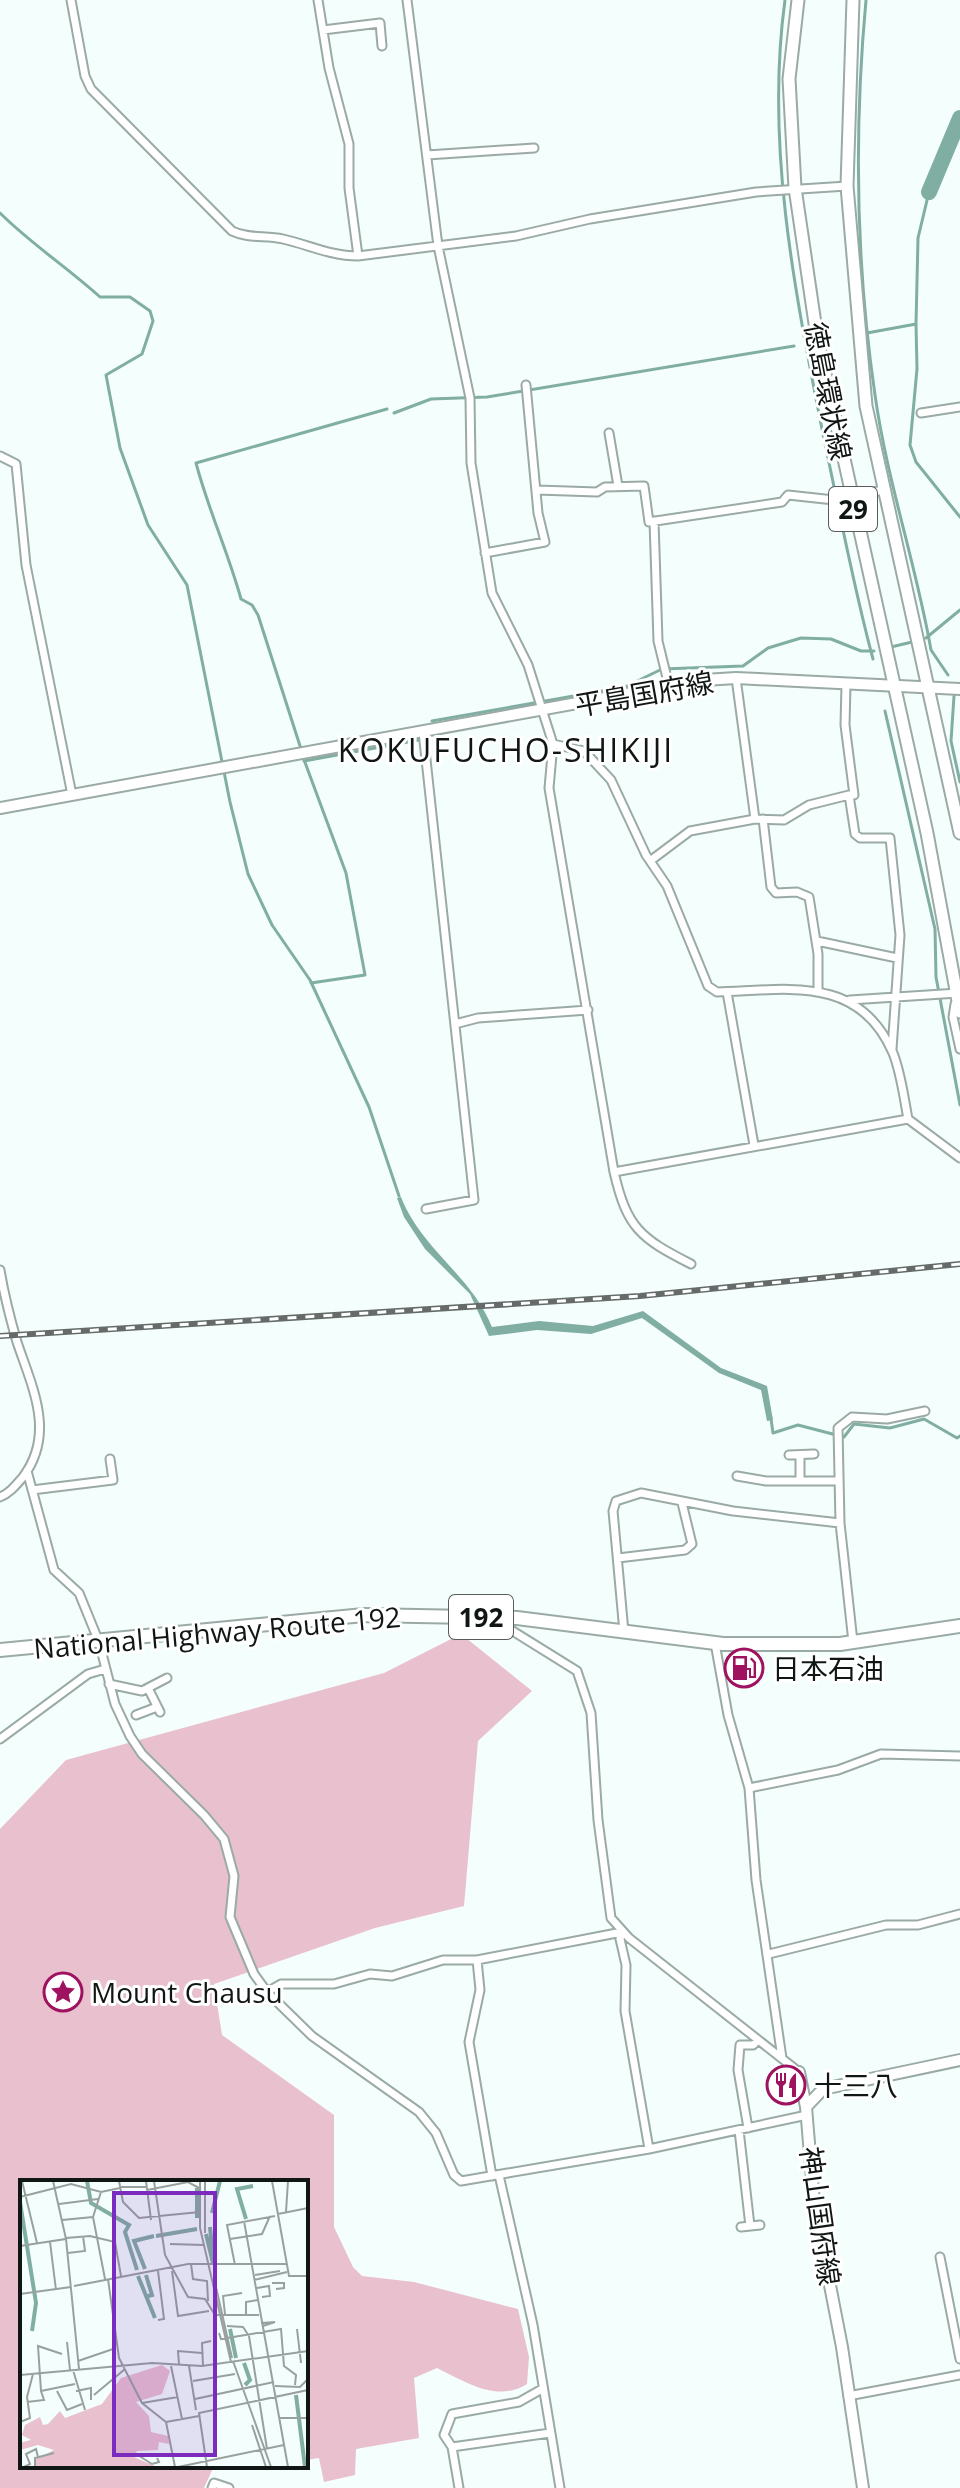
<svg xmlns="http://www.w3.org/2000/svg" width="960" height="2488" font-family="'Open Sans','Noto Sans JP',sans-serif">
<rect width="100%" height="100%" fill="#f4fefc"/>
<path fill="#e9c0ce" d="M461 1634 532 1691 478 1741 464 1906 375 1928 214 1984 222 2035 334 2115V2227L353 2267 362 2276 414 2282 518 2309 529 2357 527 2384C497 2403 466 2382 437 2368L414 2378 419 2438 356 2449 355 2475 324 2482 319 2458 306 2460V2182H22V2466H214L204 2488H0V1829L66 1760 384 1673Z"/>
<path fill="#81aea3" d="M401 1197C422 1250 471 1275 492 1327L539 1321 593 1326 643 1311 721 1368 767 1386 773 1420 767 1421 761 1390 719 1373 642 1318 591 1334 537 1330 489 1336 470 1294 425 1249 404 1217 397 1198Z"/>
<g fill="none" stroke-linecap="round" stroke-linejoin="round">
<path stroke="#81aea3" stroke-width="3" d="M785 0C765 145 795 292 823 434 839 509 853 585 873 659
M866 0C854 130 856 265 875 395 887 481 916 564 931 650L948 675
M0 213C30 243 68 268 100 297H130L150 311 153 321 142 354 106 375 120 448 148 525 187 585 230 802 248 874 272 925 310 980 369 1107 399 1196
M916 324 917 369 910 445 916 462 960 517
M867 333 916 324 918 238 929 192
M394 413 431 399 487 397 794 346
M926 638 960 610
M891 647 912 642
M954 696 951 741 960 782
M885 711 935 929 936 977 960 1105
M432 721 625 687 662 669 743 666 768 648 801 638 831 639 861 651H874
M301 749 258 615 252 605 241 599C228 552 208 509 196 463L387 409
M303 757 346 873 365 975 311 983
M304 761 419 740
M771 1419 773 1433 798 1425 844 1437 854 1424 890 1428 924 1419 957 1438 960 1436"/>
<path stroke="#81aea3" stroke-width="16" d="M929 192 960 118"/>
<g stroke="#9aaaa5" stroke-width="11">
<path id="minor" d="M71 0 85 76 91 89 232 231C249 239 265 235 283 239 309 245 331 256 358 256L516 236 590 219 756 192 847 186
M318 0 329 68 349 144V188L358 256
M407 0 438 246 470 398 471 463 492 593 528 665 553 744 584 751 611 780 646 855 667 886 708 986 717 992C787 990 859 974 893 1053 901 1073 904 1098 908 1119L960 1158
M323 30 380 23 382 46
M427 155 534 148
M921 413 960 407
M609 433 618 486
M0 456 16 464 26 565 72 795
M537 490 597 492 605 487 644 486 649 522 782 502 788 495 834 500 883 490
M654 521 658 641 669 686
M485 553 545 542 538 513 526 385
M736 678 755 819 784 820 809 805 849 795 855 834 860 838H890L900 935 892 1049
M846 685 845 725 854 795H849
M423 732 474 1200 426 1209
M553 744 549 788 614 1172 908 1119
M763 819 771 887 776 893 797 892 809 897 818 954V990
M650 861 690 831 755 819
M817 941 897 958
M727 992 754 1145
M850 1000 958 993
M955 1004 953 1017 960 1049
M455 1024 478 1018 588 1010
M614 1172C627 1228 640 1238 691 1264
M0 1270C4 1294 10 1318 17 1342 32 1387 56 1433 23 1477 16 1485 10 1493 0 1497
M789 1455 814 1454
M800 1455V1481
M27 1471 54 1570 79 1593 99 1642 115 1704 130 1736 142 1754 204 1815 224 1839 234 1876 230 1917 254 1974 267 1992 312 2036 419 2112 436 2133 454 2175 461 2181 649 2149 807 2115
M737 1476 766 1481H838
M32 1490 113 1480 110 1459
M618 1558 685 1550 692 1544 682 1503
M495 1620 577 1671 591 1713 598 1820 611 1918 629 1938 799 2072
M624 1632 613 1511 616 1501 641 1493 733 1511 840 1523
M853 1642 840 1523 838 1428 852 1417 887 1419 925 1411
M715 1643 728 1715 749 1788 756 1880 782 2058
M109 1684 142 1691 167 1678
M148 1688 160 1712
M136 1715 157 1707
M0 1739 88 1674 105 1669
M749 1788 838 1770 881 1754 960 1756
M622 1932 620 1939 626 1965 625 2011 649 2149
M769 1954 886 1925H918L960 1914
M477 1960 480 1990 469 2042 492 2176
M267 1992 281 1984H334L370 1974 392 1976 443 1960H477L622 1932
M748 2128 738 2070 740 2045H753L758 2040
M739 2130 750 2226
M499 2175 533 2325 560 2488
M741 2227 760 2225
M940 2257 960 2359
M848 2396 960 2375
M452 2447 550 2433
M212 2488 214 2483 229 2488
M459 2488 452 2447 444 2435 452 2414 519 2402 542 2389"/>
</g>
<g stroke="#9aaaa5" stroke-width="14">
<path id="secondary" d="M0 808 704 680 736 678 960 689
M799 2072 806 2107
M863 2488 842 2347 814 2203 806 2107 823 2089 960 2060"/>
</g>
<g stroke="#9aaaa5" stroke-width="15">
<path id="primary" d="M798 0 789 79 795 188 817 337 927 833 960 1012
M853 0 847 186 866 406 960 833"/>
</g>
<g stroke="#9aaaa5" stroke-width="16">
<path id="trunk" d="M0 1650 364 1615 517 1618 723 1644H840L960 1626"/>
</g>
<use href="#minor" stroke="#fff" stroke-width="7"/>
<use href="#secondary" stroke="#fff" stroke-width="10"/>
<use href="#primary" stroke="#fff" stroke-width="11"/>
<use href="#trunk" stroke="#fff" stroke-width="12"/>
<g stroke="#646b69" stroke-width="6">
<path id="rail" d="M0 1336 640 1296 960 1264"/>
</g>
<use href="#rail" stroke="#fff" stroke-width="3" stroke-dasharray="9" stroke-linecap="butt"/>
</g>
<defs>
<g id="fuel-ring" transform="scale(2)"><circle r="9.5" fill="#fff" stroke="#9e125f" stroke-width="1.5"/><path d="M-5.5-6h7V0h2V4h1.3V-2.5L3-4.5l.8-.8L6-3V5H2.5V1h-1V6h-7ZM-4.2-4.7v3.2H.2V-4.7Z" fill="#9e125f"/></g>
<g id="sight-ring" transform="scale(2)"><circle r="9.5" fill="#fff" stroke="#9e125f" stroke-width="1.5"/><path d="M0-6L1.8-2.2L6-1.7L2.9 1.2L3.7 5.4L0 3.3L-3.7 5.4L-2.9 1.2L-6-1.7L-1.8-2.2Z" fill="#9e125f"/></g>
<g id="restaurant-ring" transform="scale(2)"><circle r="9.5" fill="#fff" stroke="#9e125f" stroke-width="1.5"/><path d="M-5-6h1v4h1v-4h1v4h1v-4h1v5L-1.5 .5V6h-2V.5L-5-1ZM5-6V6H3V1.5H1.5Q1.5-4 5-6Z" fill="#9e125f"/></g>
</defs>
<g fill-rule="evenodd">
<use href="#fuel-ring" x="744" y="1668"/>
<use href="#sight-ring" x="63" y="1992"/>
<use href="#restaurant-ring" x="786" y="2085"/>
</g>
<g text-anchor="middle" dominant-baseline="central" stroke-width="6" stroke-linejoin="round" paint-order="stroke">
<g fill="#fff" stroke="#585c5a" stroke-width="2">
<rect x="829" y="487" width="48" height="44" rx="6"/>
<rect x="449" y="1595" width="64" height="44" rx="6"/>
</g>
<g font-size="26" font-weight="bold" fill="#101614">
<text x="853" y="509">29</text>
<text x="481" y="1617">192</text>
</g>
<g font-size="28" fill="#101614" stroke="#fff">
<text transform="translate(829 391) rotate(79)">徳島環状線</text>
<text transform="translate(644 693) rotate(-10)">平島国府線</text>
<text transform="translate(217 1632) rotate(-5)">National Highway Route 192</text>
<text transform="translate(821 2216) rotate(82)">神山国府線</text>
</g>
<g font-size="28" fill="#101614" stroke="#fff" text-anchor="start">
<text x="772" y="1668">日本石油</text>
<text x="91" y="1992">Mount Chausu</text>
<text x="814" y="2085">十三八</text>
</g>
<g font-size="32" letter-spacing="2" fill="#101614" stroke="#fff">
<text x="506" y="749">KOKUFUCHO-SHIKIJI</text>
</g>
</g>
<g transform="translate(20 2180)">
<rect width="288" height="288" fill="#f4fefc"/>
<path d="M142 185 150 191 142 214 116 222 129 236 131 252 148 256 149 264 139 262 138 270 117 271 114 277 137 287H16L14 280 34 270 18 265 0 270V263L11 260 2 255 5 245 20 237 23 245 28 244 40 231 45 238 82 224 101 198Z" fill="#e9c0ce"/>
<path fill="none" stroke="#81aea3" stroke-width="4" d="M67 1 71 23 109 45 105 52 117 90M0 22 16 123 12 151M192 33 200 1M177 38V8M226 39 217 9 233 6M190 47 193 78M186 54 193 83M136 56 177 49M125 89 114 61 134 56M126 95 132 115 128 116M118 96 135 138M210 149 216 178M224 183 230 200 225 205M276 215 285 287"/>
<path fill="none" stroke="#99a19f" stroke-width="2" d="M2 1 17 63M33 1 46 59M99 1 103 22 119 38 180 32M126 1 131 40M134 1 145 75 168 117 185 119 195 135H239M180 1V48L211 182M252 1 269 96H288M101 7H126M127 10 168 2 181 9M81 12 73 37 85 99M0 17 51 4 81 12 100 8M39 24 78 19M266 32 268 1M258 34 288 28M42 40 73 37M224 41 268 287M185 53V1M46 58 70 56 95 62 101 96M210 59 242 54 250 36M30 62 36 110M150 64 184 65M0 66 46 59 59 189M48 73 65 71 63 56M171 84 173 99 187 101 188 121M215 85 207 45 255 36M138 91 144 139 138 140M152 91 158 136 189 131M235 95 260 91M88 99 99 178 122 223 146 242 155 287M234 100 267 92M252 103H264V108L256 109M54 106 168 84H266M196 107 212 178M237 108 249 106 250 116 242 117M0 114 51 107M0 119V158M205 134 203 116 222 113M226 135V122L238 120M241 143 255 142 243 146M207 146 223 147 229 156 247 269M277 149 281 183M199 153 201 159 261 149 264 186 276 195 275 205M47 162 50 190M42 174 18 166 21 211 55 204M58 181 96 168M213 181 251 287M159 184 158 171 182 173M151 186 162 239M169 186 176 230M183 186 182 163 191 161M53 190 65 230M0 195 132 183 182 186 288 171M173 201 215 194M255 206 280 207 288 199M37 211 47 230 62 224M56 211 71 208V220M74 215 105 189M175 219 254 202M7 222 24 220 21 211M122 223 158 217M259 238H288M0 242 10 238 7 217 13 194M146 242 179 236M232 245 246 287M116 274 153 276M116 274 132 284 139 282 137 278M4 287 10 284 6 274 16 269 18 277M15 287V278L34 273M158 287 264 265M187 287 179 233 288 210"/>
<path fill="#7b2cbf" fill-opacity="0.15" stroke="#7b2cbf" stroke-width="4" d="M94 13H195V275H94Z"/>
<rect width="288" height="288" fill="none" stroke="#101614" stroke-width="4"/>
</g>
</svg>
